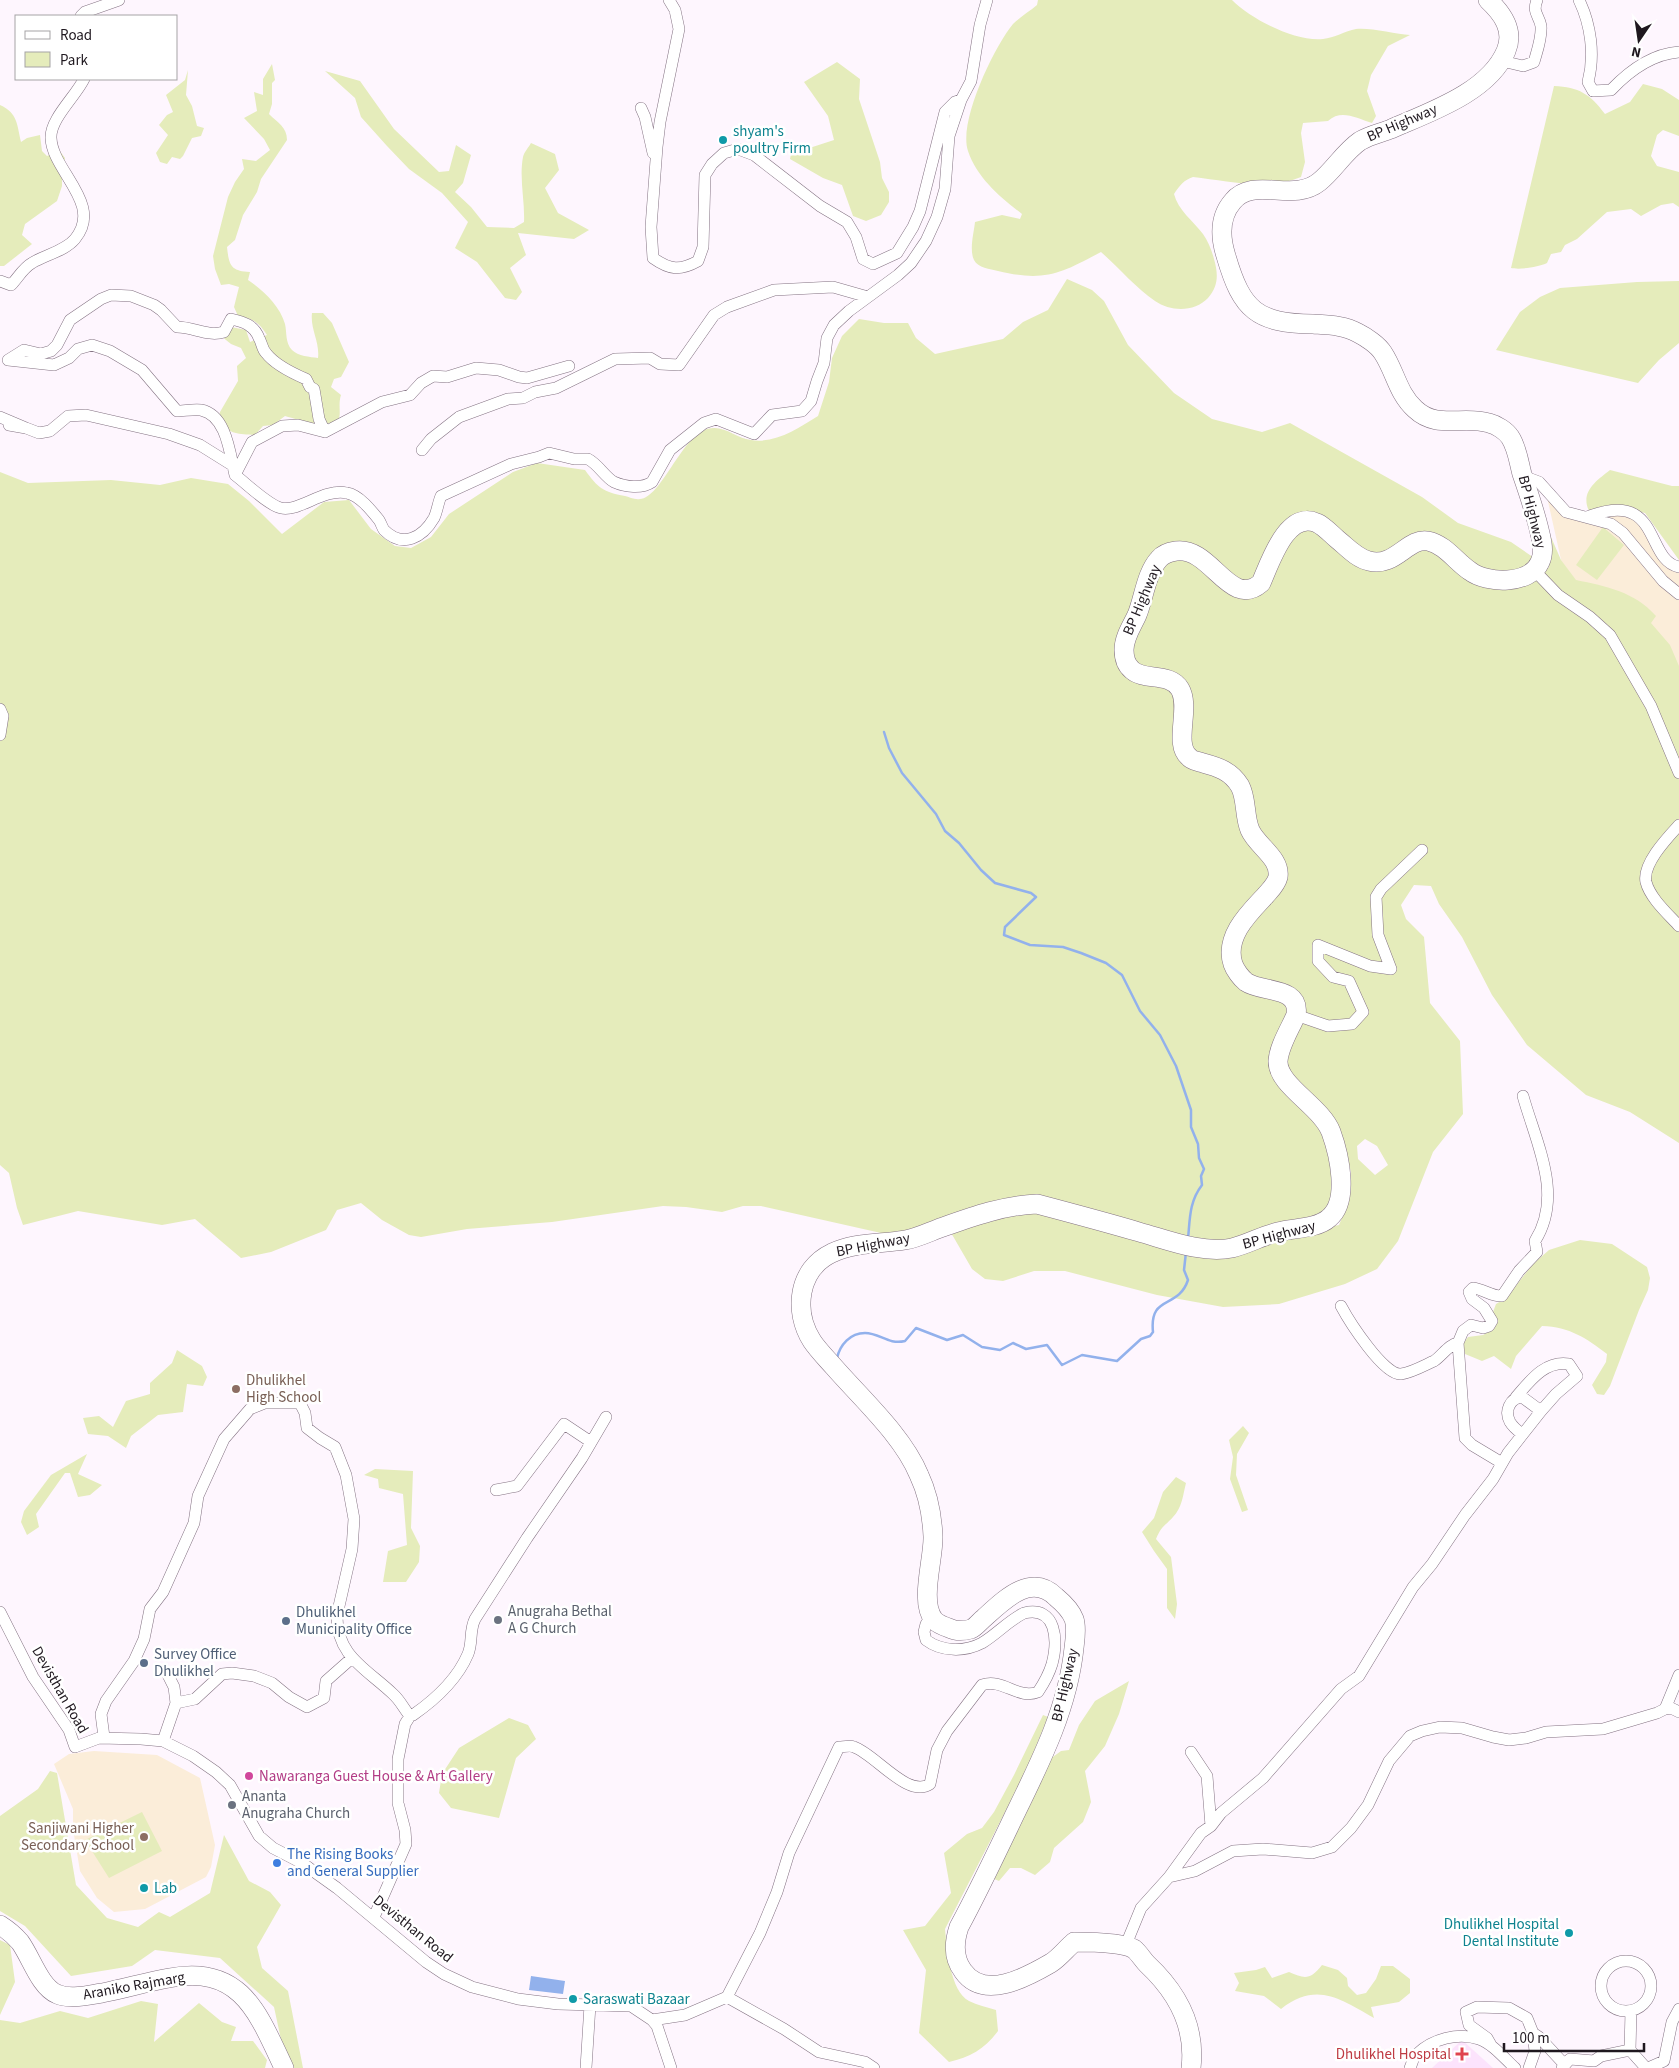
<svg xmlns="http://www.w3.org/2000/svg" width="1679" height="2068" font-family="'Source Sans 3',sans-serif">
<rect width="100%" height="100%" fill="#fef6fe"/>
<path fill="#fce3fc" d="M1462 2040 1493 2068H1432Z"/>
<path fill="#fbedd9" d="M1545 488 1576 514 1637 516 1663 550 1679 566V752L1568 591Z
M94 1751 157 1755 200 1778 215 1845 211 1867 206 1877 145 1909 114 1912 97 1898 80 1871 73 1829V1809L54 1764 69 1754Z"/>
<path fill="#e5ecbb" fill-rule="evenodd" d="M1038 0H1232C1251 19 1295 42 1323 39 1334 38 1345 31 1356 29 1368 27 1396 34 1410 35L1388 46 1371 75 1367 91 1376 116 1372 123C1356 118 1341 109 1328 121L1303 123 1301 133 1305 162 1301 177C1266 191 1229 181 1193 177 1184 180 1180 185 1174 194 1178 210 1193 221 1203 234 1208 241 1212 251 1214 259 1218 273 1219 286 1208 298 1195 312 1171 312 1155 301 1136 288 1118 267 1101 252 1060 274 1044 282 998 271 990 269 978 268 974 260 969 250 974 232 975 222L1002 215 1020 219 1022 214C1000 197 977 178 968 151 958 122 994 47 1013 24 1020 17 1030 11 1037 5Z
M837 62 860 79 859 99 880 162 882 178 889 192V202L881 215 866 221 853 216 842 185 823 178 790 159 791 154 834 140 828 116 804 82Z
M272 64 275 80 272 83V104L269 114C278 123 287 127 287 140L261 179 257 192 243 215 235 240 227 247C229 266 231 271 250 272L248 280C263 290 280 306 285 324 287 332 285 343 292 350 298 356 310 357 318 358 320 342 310 329 312 313H323L332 323 349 362 341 377 334 379 331 387 341 395C338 404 341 413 339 418 331 431 296 419 285 416L273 425 263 426 255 435C238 434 231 434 218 423L220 412 238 381 237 366 246 358 241 348 231 344 221 336 226 326 246 330 250 342 267 335C259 322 252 318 238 316L234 307 239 287 229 284 221 285 215 269 213 256 228 197 235 182 244 169 242 159 256 161 270 150 264 139 244 118 257 111 254 92 263 95V79Z
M188 70 186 95 192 106 197 126 204 128 201 136 192 138 183 156 180 159 172 157 167 164 160 162 156 153 168 135 159 125 167 115 173 112 166 95 185 80Z
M325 71 360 81 394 129 439 172 449 171 456 145 471 155 463 183 455 192 471 207 487 227 514 228 524 222C525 201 519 178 523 157 524 152 529 147 531 143L555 154 559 170 545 188 558 213 589 230 574 239 518 233 526 255 510 268 522 292 516 300 505 298 477 262 455 248 468 222 442 193 409 169 387 146 361 117 355 98Z
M1643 84 1662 89 1679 100V136L1663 130 1657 135 1651 156 1657 166 1679 172V207L1673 203 1661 205 1641 216 1631 209 1607 212 1577 239 1565 245 1561 252 1551 254 1547 263C1539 267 1520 270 1511 268L1554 86C1579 87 1590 94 1605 114L1630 102Z
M0 105C18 113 17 125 21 142L27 138 40 135 42 151 47 156 59 150 65 158 62 170V186L57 201 25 224 22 235 32 244 4 266H0Z
M1067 279 1092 290 1104 301 1128 345 1174 393 1212 419 1262 432 1290 423 1422 497 1458 523 1511 542 1549 568 1541 514 1561 560 1576 580C1606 586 1635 592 1656 616L1651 623 1670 645 1679 666V1143L1630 1112 1586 1095 1527 1045 1492 995 1462 937 1439 904 1431 886 1414 885 1401 905 1406 919 1424 937 1430 1003 1460 1041 1463 1114 1433 1152 1398 1241 1377 1269 1345 1284 1279 1304 1223 1307 1157 1295 1065 1271H1034L1003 1281 985 1279 972 1269 950 1231 1038 1209 1209 1252 1339 1225 1350 1198 1351 1172 1338 1128 1336 1184 1325 1215 1212 1244 1037 1199 890 1235 761 1206H743L722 1212 686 1207 663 1206 552 1222 467 1229 421 1237 409 1235 382 1220 361 1203 337 1210 326 1230 271 1252 241 1258 195 1219 162 1225 78 1211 23 1225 17 1208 9 1173 0 1165V472L28 483 111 480 160 485 191 478 228 484 249 501 282 534 324 502 349 500 371 529 395 546 411 548 431 537 449 514 513 472 537 463 585 470C598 488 603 492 625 496 629 497 635 500 640 499 661 498 681 437 707 429 724 424 735 438 751 440 776 444 798 428 818 416L829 382 832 358 842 336 859 319 884 323H908L916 338 935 354 1003 339 1023 322 1048 310ZM1365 1139 1377 1146 1388 1165 1375 1175 1358 1159 1357 1146Z
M1679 281V343L1659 360 1638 383 1496 350 1520 312 1540 297 1560 288 1637 282Z
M1610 470 1672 486H1679V560L1645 513 1627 509 1589 511C1580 492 1596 481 1610 470Z
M1603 527 1624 545 1597 580 1576 565Z
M1580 1240 1612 1244 1647 1267 1650 1278 1648 1290 1639 1310 1610 1386 1604 1395 1597 1394 1592 1385 1606 1362 1607 1354C1586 1338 1570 1327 1542 1326L1516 1356 1511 1369 1494 1356 1482 1361 1465 1354 1463 1344 1468 1337 1483 1335 1495 1328 1493 1312 1496 1304 1506 1298 1533 1264 1549 1250Z
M177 1350 202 1366 207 1377 203 1386 187 1384 183 1412 158 1415 131 1436 126 1448 108 1436 88 1434 83 1418 99 1416 113 1427 126 1401 150 1394V1383L172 1363Z
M1243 1426 1249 1433 1237 1454 1236 1475 1248 1510 1242 1512 1230 1479 1233 1457 1229 1440Z
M87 1454 78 1474 102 1485 90 1495 78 1497 70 1473H65L36 1514 39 1527 27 1535 21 1522 24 1511 51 1475Z
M375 1469 413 1471 411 1528 420 1546 419 1562 406 1582H383L388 1551 407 1545 403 1494 379 1488 378 1479 364 1475Z
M1176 1477 1186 1483C1183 1495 1182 1508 1173 1517 1164 1527 1162 1525 1156 1539L1171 1557 1177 1604 1175 1619 1167 1608V1569L1154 1551 1142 1532 1154 1518 1163 1492Z
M1129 1681 1119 1714 1105 1746 1085 1771 1091 1802 1083 1822 1054 1848 1050 1862 1035 1875 1021 1868H1010L999 1881 992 1878 1046 1762 1061 1751 1069 1750 1079 1725 1095 1701Z
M1043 1715 1048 1717 1025 1773 945 1929C947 1948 950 1991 969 2001 977 2005 987 2007 996 2010L998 2031C985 2049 970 2057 949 2062L919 2033 926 1970 903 1930 925 1926 951 1893 944 1853 967 1834 982 1828 994 1812 1014 1775Z
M509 1718 528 1725 536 1739 516 1758 499 1818 451 1808 439 1793 442 1774 459 1748Z
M50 1771 57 1773 76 1885 107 1918 138 1927 159 1912 170 1917 210 1893 224 1835 249 1881 270 1892 281 1905 257 1947 262 1968 288 1991 303 2068H292L285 2058 274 2007 220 1958 155 1950 132 1966 71 1976 25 1926 0 1911V1816L38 1789Z
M142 1812 162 1851 109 1878 85 1840Z
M0 1940 10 1945 15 1982 0 2015Z
M1322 1965 1338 1970 1347 1978 1348 1986 1357 1995 1366 1993 1376 1979 1381 1966H1393L1410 1979V1993L1399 2002 1371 2007 1374 2018C1340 1999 1317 1981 1281 2009L1264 1996 1235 1991 1239 1983 1234 1973 1256 1970 1265 1967 1272 1978 1289 1972C1305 1979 1310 1980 1322 1965Z
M141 2001 158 2004 154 2042 199 2003 222 2022 236 2027 231 2041H253L267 2060 265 2068H0V2020L20 2023 60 2011 88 2018Z"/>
<path fill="#92b1ec" d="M531 1976 565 1981 563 1994 529 1990Z"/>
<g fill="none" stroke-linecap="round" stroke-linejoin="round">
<path stroke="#92b1ec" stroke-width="2.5" d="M884 732 889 748 902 773 936 814 945 831 959 843 981 870 995 883 1031 893 1036 897 1005 927 1004 935 1030 945 1063 947 1081 953 1106 963 1122 975 1140 1011 1160 1035 1176 1066 1191 1110V1127L1198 1144 1199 1158 1204 1169 1201 1176 1202 1185C1189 1202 1190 1219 1188 1239
M837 1358C840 1345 850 1333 865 1333 880 1333 888 1345 905 1341L916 1328 947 1340 963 1335 982 1347 1000 1350 1013 1343 1026 1349 1047 1345 1062 1365 1082 1355 1117 1361 1141 1339 1150 1336 1153 1332C1149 1294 1178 1310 1188 1280L1184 1270 1186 1252"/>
<g stroke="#847383" stroke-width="12">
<path id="minor" d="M669 0 675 10 679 29 660 122 657 147 651 227 653 258C670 270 680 271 698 261L703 247 705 175 712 164 724 153 738 149 754 155 820 206 847 222 856 237 863 259 873 264 897 253 913 227 920 211 945 112 955 102 961 100
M1579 0C1591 25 1595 55 1588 82L1593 91 1611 90C1629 71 1652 54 1679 52
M81 16 85 12 119 0
M1502 61 1523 66 1534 62C1537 51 1542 38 1541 26 1539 15 1532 13 1537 0
M641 108 645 117 653 153
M0 281 11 285C18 278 23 268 32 263 45 255 65 251 75 239 104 204 52 171 51 138 50 119 76 96 84 79
M0 417 26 428 9 425
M26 428 39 433 50 431 68 416 86 415 169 434 200 445 232 465
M325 432 319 419 314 389 310 387 306 379C292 373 275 365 266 353 262 349 262 343 259 338 254 325 244 322 231 319L224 332C208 337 194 327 177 327L161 310 154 305 131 296 111 295 101 299 70 320 57 345 51 351 41 354 24 350 8 360 54 365 69 358 78 349 92 345 110 351 142 370 177 411C184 411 194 409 201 410 227 415 230 455 235 475 247 484 268 505 281 508 300 512 323 488 347 493 359 495 371 510 379 520 381 523 382 527 384 530 403 549 423 537 434 518 437 512 438 503 441 496L511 464 539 457 549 453 574 459H588C598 464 605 477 614 482 625 487 642 489 652 482L670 450 704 423 716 419 754 434 772 415 802 411 811 401 817 381 824 363 827 338 834 325 849 311 898 275 911 263 926 241 937 217 945 189 949 136 961 100 971 81 980 25 987 0
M422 450 431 439 459 417 508 399 523 398 535 392 556 388 615 359 650 358 660 364 679 365 714 315 727 307 774 290 833 287 868 297
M235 475 252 442 282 426 298 425 325 432 382 402 410 395 421 383 433 376 447 377 476 368 499 370 519 377 527 378 569 366
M1523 476 1539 482 1566 512 1611 524 1623 533 1663 581 1679 594
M1587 517C1662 488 1644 560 1679 567
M1535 571 1558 595 1590 617 1610 635 1651 706 1679 773
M0 709 3 716 0 735
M1679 825C1668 837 1642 864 1646 882 1650 898 1668 914 1679 926
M1296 1015 1328 1026 1352 1024 1363 1012 1349 981 1333 977 1318 961V945L1370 966 1391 969 1378 935 1376 897 1381 889 1422 850
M1341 1306C1349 1321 1384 1376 1401 1374 1411 1373 1425 1365 1434 1361 1442 1356 1449 1344 1458 1343
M1516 1397C1530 1381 1545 1360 1569 1364L1577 1376 1556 1394 1541 1411
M1502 1463 1472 1445 1465 1438 1458 1343 1463 1331 1471 1325 1483 1328 1489 1326 1492 1321 1484 1308 1472 1299 1469 1292 1473 1288C1483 1289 1493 1297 1502 1296L1519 1271 1537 1252 1535 1241C1564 1195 1536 1143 1523 1096
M496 1490 517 1486 564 1424 591 1442
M0 1612 33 1677 69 1730 75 1747 99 1738 141 1739 163 1741 193 1756 216 1772 230 1785 259 1836 273 1848 302 1863 337 1888 426 1962 444 1974 472 1987 518 1999 558 2004 631 2006 652 2020 657 2026 671 2068
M168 1675 174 1687 176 1703
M1665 1709 1679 1675
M410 1716 413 1715C436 1699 457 1680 468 1654 473 1642 469 1631 475 1619L527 1538 582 1458 606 1417
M104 1737 101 1714 106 1701 134 1661 144 1639 150 1609 163 1592 194 1523 198 1496 224 1439 250 1409 265 1403H300L305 1413 307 1428 320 1438 335 1447 346 1475 354 1519 352 1549 337 1615C336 1656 367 1669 393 1694 400 1700 404 1709 410 1716L405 1724 398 1759V1803L405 1830 406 1844 374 1917
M163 1741 176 1703 195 1699 222 1674 232 1673 254 1676 272 1683 289 1697 307 1707 324 1698 326 1681 352 1658
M1191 1752 1207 1776 1211 1826
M1169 1877 1201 1833 1211 1826 1221 1813 1263 1778 1341 1689 1359 1676 1413 1587 1432 1564 1465 1515 1493 1479 1508 1453 1541 1411 1522 1397C1510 1398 1504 1411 1510 1422 1513 1427 1518 1431 1522 1434
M1125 1947 1141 1908 1169 1877 1195 1871 1233 1851 1263 1849 1312 1853 1332 1847 1351 1828 1368 1805 1389 1761 1410 1736 1422 1731 1440 1727 1462 1728 1493 1737 1509 1740 1526 1738 1546 1732 1603 1729 1657 1713 1665 1709 1671 1708 1679 1712
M1601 1986a25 25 0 1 1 50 0a25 25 0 1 1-50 0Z
M727 1997 784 2029 819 2052 865 2062 874 2068
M1631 2011 1630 2050 1646 2068
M652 2020 685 2015 727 1997 760 1933 777 1892 789 1853 839 1747C843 1747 850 1745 854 1747 875 1754 908 1799 930 1784L937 1750 947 1731 982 1685C1003 1678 1018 1700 1038 1692 1044 1683 1049 1674 1052 1664 1058 1641 1057 1605 1024 1613 1008 1621 997 1634 982 1643 965 1652 942 1652 926 1640L924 1632 926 1624 934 1620
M1491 2045 1487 2038 1469 2025 1466 2012 1477 2007 1509 2008 1527 2018 1533 2033 1539 2037 1565 2065
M586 2068 590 2005
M1410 2068C1412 2064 1413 2057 1417 2054 1432 2039 1458 2032 1479 2039 1493 2044 1504 2058 1515 2068
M1529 2068 1535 2051 1533 2033
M1562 2068 1570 2059 1594 2061 1601 2056 1630 2050
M1648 2068 1664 2061 1672 2022 1679 2009"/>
</g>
<g stroke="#847383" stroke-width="20">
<path id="trunk" d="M0 1925C8 1930 14 1935 20 1942 31 1957 40 1987 57 1994 70 2000 88 1995 102 1993 124 1989 146 1982 169 1978 241 1964 258 2013 284 2068
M1191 2068C1196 2026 1177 1992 1147 1964 1143 1960 1139 1953 1134 1949 1122 1942 1088 1942 1074 1942 1066 1949 1059 1958 1051 1963 1027 1977 984 2001 963 1971 953 1958 954 1942 959 1927 979 1890 997 1852 1015 1814 1041 1761 1068 1707 1074 1648 1075 1640 1077 1627 1074 1619 1071 1611 1062 1602 1056 1597 1031 1572 1004 1600 984 1618 980 1621 976 1627 971 1629 964 1631 955 1631 949 1628 943 1626 938 1624 934 1620 919 1602 934 1558 933 1536 932 1515 928 1494 919 1475 903 1436 862 1399 834 1367 827 1359 818 1350 812 1341 793 1311 798 1269 832 1253 854 1242 882 1244 905 1240 918 1238 931 1231 943 1227 974 1216 1005 1205 1037 1204 1071 1213 1105 1222 1139 1232 1168 1240 1202 1254 1232 1248 1249 1244 1265 1234 1282 1231 1297 1228 1318 1228 1329 1218 1350 1201 1339 1154 1331 1132 1321 1106 1277 1085 1278 1061 1279 1046 1290 1029 1296 1015 1301 986 1262 993 1246 982 1241 978 1235 970 1233 964 1224 937 1249 913 1265 896 1270 890 1276 885 1278 877 1281 858 1257 846 1250 830 1244 816 1247 799 1240 786 1231 771 1218 767 1203 763 1198 761 1192 761 1189 757 1173 744 1191 708 1180 689 1170 672 1144 681 1132 670 1126 665 1124 657 1124 650 1124 637 1132 626 1137 615 1144 598 1146 573 1159 559 1163 554 1169 552 1176 551 1211 546 1230 610 1261 583 1270 563 1287 509 1317 523 1324 526 1331 534 1337 539 1347 547 1356 558 1369 561 1395 568 1408 537 1428 541 1446 545 1456 562 1470 571 1487 584 1530 585 1540 562 1543 556 1543 550 1542 543 1538 520 1530 497 1522 474 1519 463 1517 447 1510 437 1506 431 1497 425 1489 423 1463 415 1437 430 1415 409 1398 394 1395 371 1383 353 1378 345 1366 337 1358 333 1344 325 1328 325 1313 324 1257 323 1242 311 1226 256 1220 237 1219 217 1233 201 1253 176 1293 203 1319 182 1334 170 1344 152 1360 141 1370 135 1381 133 1391 129 1430 112 1489 92 1506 51 1515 30 1502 13 1488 0"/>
</g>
<use href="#minor" stroke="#fff" stroke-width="11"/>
<use href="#trunk" stroke="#fff" stroke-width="19"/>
</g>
<g fill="#0f9aa8" stroke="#fff" stroke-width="2">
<circle cx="723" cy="140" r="5"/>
<circle cx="144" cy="1888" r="5"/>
<circle cx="1569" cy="1933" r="5"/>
<circle cx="573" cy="1999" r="5"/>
</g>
<g fill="#8d6e63" stroke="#fff" stroke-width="2">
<circle cx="236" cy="1389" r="5"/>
<circle cx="144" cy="1837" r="5"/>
</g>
<g fill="#6b7280" stroke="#fff" stroke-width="2">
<circle cx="498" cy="1620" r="5"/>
<circle cx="232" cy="1805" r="5"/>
</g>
<g fill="#5c6f8a" stroke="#fff" stroke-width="2">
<circle cx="286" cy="1621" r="5"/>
<circle cx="144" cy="1663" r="5"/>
</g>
<circle fill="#d1479c" stroke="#fff" stroke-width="2" cx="249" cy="1776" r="5"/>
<circle fill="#3f7fe0" stroke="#fff" stroke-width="2" cx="277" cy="1863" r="5"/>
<path fill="#e0444e" stroke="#fff" stroke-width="2" d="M1459.5 2046.5h5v5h5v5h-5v5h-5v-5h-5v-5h5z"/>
<g text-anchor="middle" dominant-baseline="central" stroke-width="5" stroke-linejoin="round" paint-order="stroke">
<g font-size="15" fill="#1f181f" stroke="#fff">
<text transform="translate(1402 123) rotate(-23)">BP Highway</text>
<text transform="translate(1532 512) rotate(76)">BP Highway</text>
<text transform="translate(1142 600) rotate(-67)">BP Highway</text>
<text transform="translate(1279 1235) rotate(-15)">BP Highway</text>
<text transform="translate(873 1245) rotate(-11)">BP Highway</text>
<text transform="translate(1065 1685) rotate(-77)">BP Highway</text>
<text transform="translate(60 1690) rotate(60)">Devisthan Road</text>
<text transform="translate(413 1929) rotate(39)">Devisthan Road</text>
<text transform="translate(134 1986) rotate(-10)">Araniko Rajmarg</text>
</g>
<g font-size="15" fill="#0d838f" stroke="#fff" text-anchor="start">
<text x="733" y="131">shyam's<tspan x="733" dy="17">poultry Firm</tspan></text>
<text x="154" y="1888">Lab</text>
<text x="1559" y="1924" text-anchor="end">Dhulikhel Hospital<tspan x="1559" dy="17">Dental Institute</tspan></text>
<text x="583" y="1999">Saraswati Bazaar</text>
</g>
<g font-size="15" fill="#785e54" stroke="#fff" text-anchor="start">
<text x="246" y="1380">Dhulikhel<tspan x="246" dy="17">High School</tspan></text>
<text x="134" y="1828" text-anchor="end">Sanjiwani Higher<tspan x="134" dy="17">Secondary School</tspan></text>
</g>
<g font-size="15" fill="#5b616d" stroke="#fff" text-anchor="start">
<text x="508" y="1611">Anugraha Bethal<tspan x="508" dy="17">A G Church</tspan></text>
<text x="242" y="1796">Ananta<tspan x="242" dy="17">Anugraha Church</tspan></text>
</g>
<g font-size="15" fill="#4e5e75" stroke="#fff" text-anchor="start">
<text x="296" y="1612">Dhulikhel<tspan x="296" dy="17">Municipality Office</tspan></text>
<text x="154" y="1654">Survey Office<tspan x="154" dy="17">Dhulikhel</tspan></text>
</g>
<g font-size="15" fill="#b23c85" stroke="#fff" text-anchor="start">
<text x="259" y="1776">Nawaranga Guest House &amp; Art Gallery</text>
</g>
<g font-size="15" fill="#366cbe" stroke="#fff" text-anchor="start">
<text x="287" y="1854">The Rising Books<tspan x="287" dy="17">and General Supplier</tspan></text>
</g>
<g font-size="15" fill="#be3a42" stroke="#fff" text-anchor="end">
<text x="1451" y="2054">Dhulikhel Hospital</text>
</g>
</g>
<rect x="15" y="15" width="162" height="65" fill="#ffffff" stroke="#a5a3a5"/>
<rect x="25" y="31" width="25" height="8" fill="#ffffff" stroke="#a5a3a5"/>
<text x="60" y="40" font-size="15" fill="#1f181f">Road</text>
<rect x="25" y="52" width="25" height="15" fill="#e5ecbb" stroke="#a5a3a5"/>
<text x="60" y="65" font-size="15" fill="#1f181f">Park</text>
<g transform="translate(1639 40) rotate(193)" stroke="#ffffff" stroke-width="4" paint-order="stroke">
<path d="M0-4L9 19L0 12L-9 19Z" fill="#1f181f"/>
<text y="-8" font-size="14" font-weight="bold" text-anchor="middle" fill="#1f181f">N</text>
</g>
<path d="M1504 2043v8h140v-8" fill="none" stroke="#1f181f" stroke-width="2.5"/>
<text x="1512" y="2043" font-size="15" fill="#1f181f" stroke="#ffffff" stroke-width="4" paint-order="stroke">100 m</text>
</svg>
